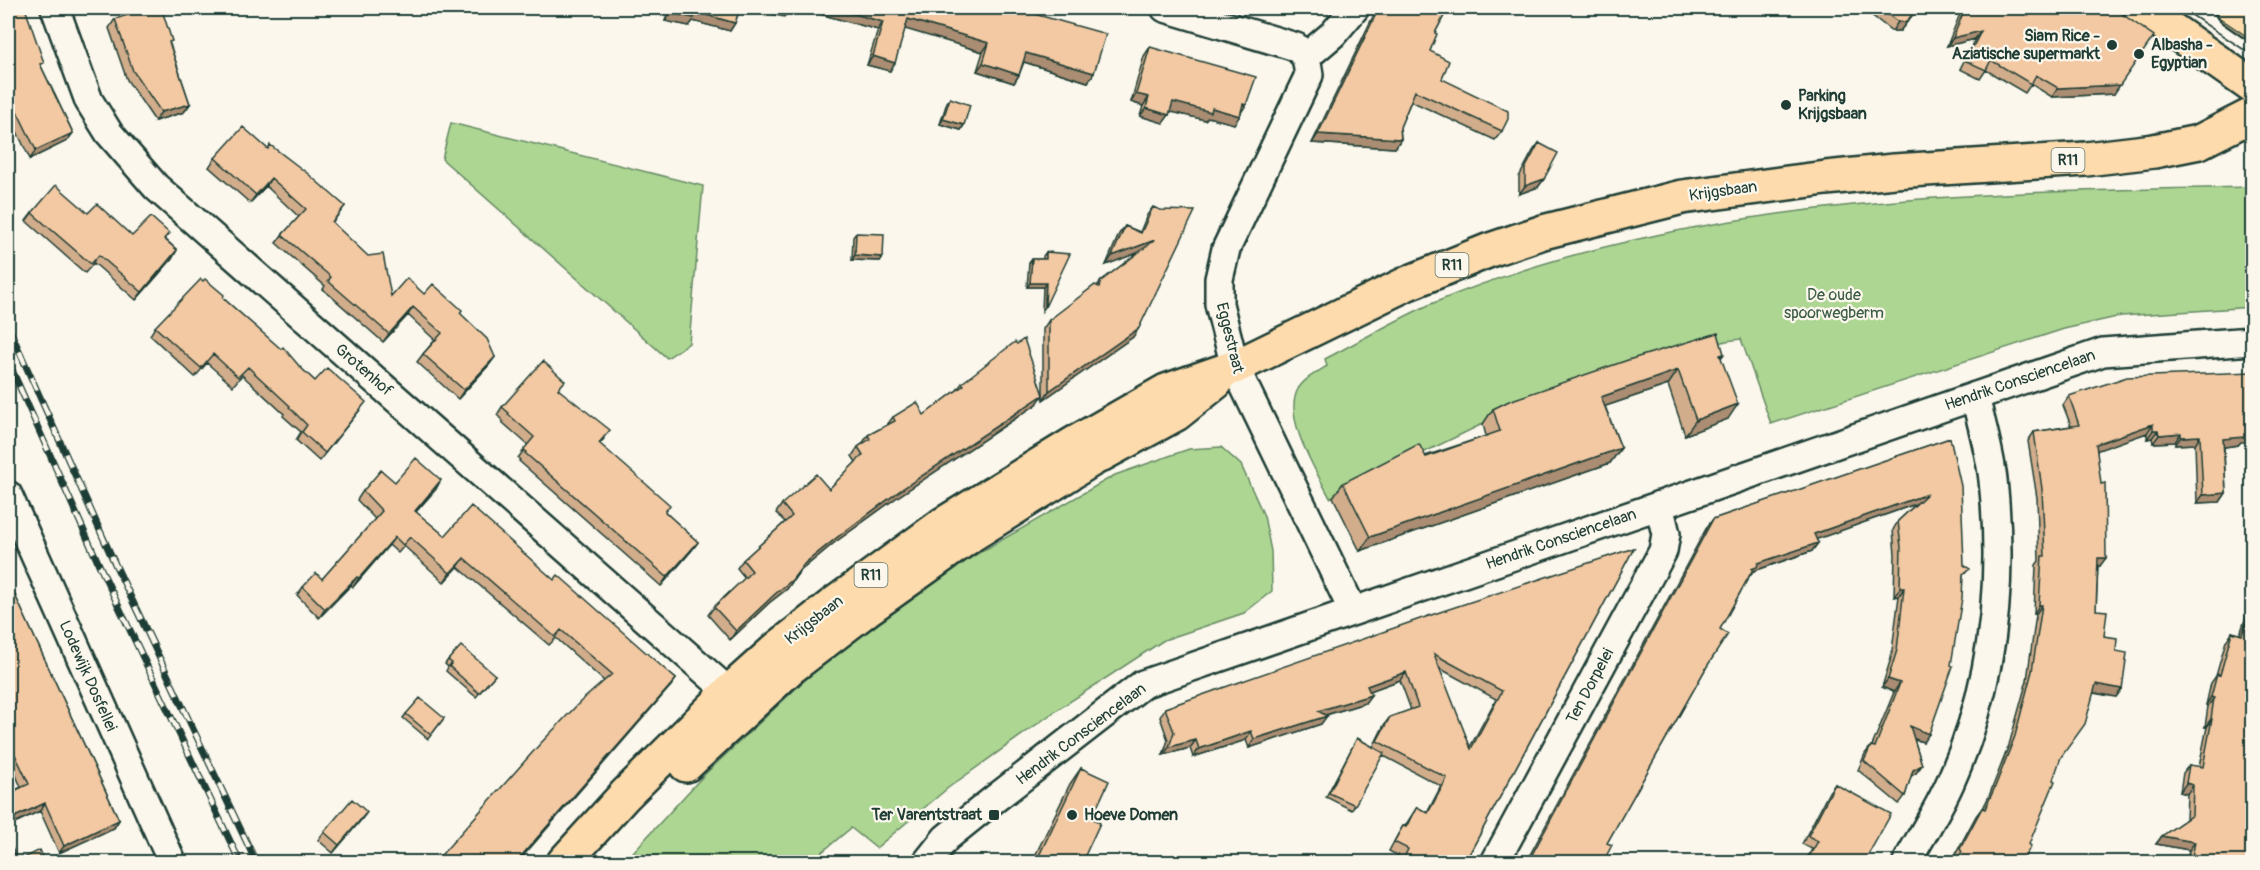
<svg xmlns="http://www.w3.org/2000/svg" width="2260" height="870" font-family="Pangolin,sans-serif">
<rect width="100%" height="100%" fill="#fbf7ec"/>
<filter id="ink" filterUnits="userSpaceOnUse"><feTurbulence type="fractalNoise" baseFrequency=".0167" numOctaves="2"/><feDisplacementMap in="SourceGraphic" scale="12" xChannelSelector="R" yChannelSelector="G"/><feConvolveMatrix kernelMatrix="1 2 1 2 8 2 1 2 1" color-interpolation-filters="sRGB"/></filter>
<g filter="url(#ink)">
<path fill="#add693" stroke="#668a64" stroke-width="1.5" d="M451 123 703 186 689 343 667 358 442 159Z
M2252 187V307L2121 316 2064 329 1771 424 1741 339 1726 341 1616 374 1499 416 1330 498C1317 472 1282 418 1298 389 1304 379 1317 372 1327 366L1325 359C1360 341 1395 320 1431 304 1688 196 1979 192 2252 187Z
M1221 447 1241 465 1264 516 1271 551 1272 591 1244 613 1164 640 1054 712 948 788 876 848 851 828 810 862H624L703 776 822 664 972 557 1115 475 1189 449Z"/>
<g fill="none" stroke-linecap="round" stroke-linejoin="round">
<g stroke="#1f3d34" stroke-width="32">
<path id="street" d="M55 8 89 101 109 133 156 187 729 692
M1165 8 1296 47 1306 57
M1306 57 1309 75 1226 249 1219 279V304L1235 367 1353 611
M1306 57 1333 34 1355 8
M8 495 172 862
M927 862 946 838 992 801 1143 684 2103 352 2252 341
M1495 862 1663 551 1666 534 1659 505
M1907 862C1921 836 1938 810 1950 783 1993 687 2004 583 1993 480 1990 452 1981 423 1975 396"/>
</g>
<g stroke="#1f3d34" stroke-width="38">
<path id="primary" d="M2141 8 2252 86
M2232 8 2252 22
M686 765 789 669 870 607 971 535 1091 460 1176 414 1216 382
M564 862 625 795 729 692 778 648 834 604 942 525 1075 443 1166 391 1235 367 1408 283 1490 250 1543 232 1682 197 1826 178 1894 171 2086 159 2154 151 2199 142 2252 115"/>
</g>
<use href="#street" stroke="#fbf7ec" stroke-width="27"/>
<use href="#primary" stroke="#fedbac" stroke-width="33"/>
<path stroke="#1f3d34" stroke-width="1.5" d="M2181 8 2252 55
M2205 8 2252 40"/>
<g stroke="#1f3d34" stroke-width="7">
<path id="rail" d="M8 326 115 564 256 862
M8 361 101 569 240 862"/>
</g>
<use href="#rail" stroke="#fbf7ec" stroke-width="4.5" stroke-dasharray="14" stroke-linecap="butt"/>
</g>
<path fill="#d1ad8c" stroke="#1f3d34" stroke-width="1.5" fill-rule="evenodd" d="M8 8 41 66 73 133 67 141 30 159 9 115 8 117Z
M657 8H740L735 23 730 31 693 21 689 26 665 21 668 11Z
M798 8H1020L1094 73 1088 82 1024 62 1019 75 1014 83 977 71 983 52 905 28 890 71 867 65 878 30Z
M1377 8H1448L1435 33 1430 51 1442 79 1502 131 1495 140 1411 101 1400 127 1401 139 1395 148 1312 143Z
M1666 8H1675L1672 11Z
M1874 8H1918L1900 31H1892L1870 14Z
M1961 8H2113L2114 94 2052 97 2031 84 2025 93 1986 70 1980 79 1960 69 1975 39 1947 46 1962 9Z
M152 13 170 44 190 104 184 112 155 121 127 80 109 28 115 19Z
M1150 47 1246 105 1234 124 1208 117 1205 120 1170 111 1169 115 1163 123 1140 116 1143 106 1131 102 1144 56Z
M950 98 964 125 961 130 940 124 947 102Z
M1539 143 1544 179 1538 187 1519 194V177L1533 151Z
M268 149 345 206 332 223 391 296 424 294 460 313 495 357 489 365 458 399 417 362 423 354 435 340 408 315 383 342 323 289 325 286 276 243 282 235 299 217 266 186 250 203 209 167 215 158Z
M1153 207 1133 337 1043 400V329L1049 320 1097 286 1101 281 1139 252 1106 265 1119 234 1125 226 1140 232 1147 215Z
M32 213 132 236 169 233 165 239 177 250 172 259 136 300 94 263 85 273 26 221Z
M856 233 883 257 880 261 852 260 853 237Z
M1046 252 1045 307 1042 311 1043 287H1027L1029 263 1032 259H1043V256Z
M223 298 315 381 360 410 319 461 296 440 301 432 283 416 284 414 242 375 233 386 207 363 195 377 150 335 155 327Z
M1724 354 1721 358 1728 419 1685 435 1668 385 1605 406 1621 448 1610 463 1360 551 1333 497 1343 483 1486 436 1483 424 1493 409Z
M962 383 1037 404 896 498 834 543 799 572 787 589 769 603 730 640 708 615 714 607 745 578 737 568 743 560 785 522 776 513 782 504 829 489 856 462 852 456 858 447 862 444 868 435 887 425 893 417 924 415 957 390Z
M559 390 604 439 599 444 665 512 698 542 692 550 661 586 519 461 520 460 518 458 528 445 502 422 503 421 497 415 502 407Z
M2069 396 2241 442 2238 445 2224 447 2226 493 2220 502 2197 503 2195 444 2175 445V442L2153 443 2152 438 2147 439V433L2097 450 2100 566H2098L2096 610 2104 636 2116 651 2122 689 2116 697 2093 693 2060 758 2022 862H1955L1956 860 1954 857 1976 816 1982 808H1983L1989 796 2009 745 2027 680 2036 614H2034L2036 565 2039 561 2037 498 2028 441 2034 432 2071 426 2063 405Z
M1950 438 1963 578 1923 742 1914 739 1922 765 1916 773 1911 776 1905 796 1899 804 1858 770 1865 754 1871 746H1872L1894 692 1882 687 1891 658 1899 596 1894 597 1895 555 1893 530 1898 521 1916 504 1816 539 1818 543 1812 551 1754 571 1750 575 1720 629 1706 668 1607 843 1603 862H1526L1707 527 1713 519Z
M395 482 436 489 416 512 445 536 554 580 676 679 670 687 604 681 556 638 549 645 458 567 444 582 404 546 398 553 389 545 353 587 351 585 319 618 297 595 303 587 322 579 375 519 357 500 363 491Z
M1634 548 1465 862H1400L1402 858 1389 851 1398 834 1403 826H1405L1417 807 1427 813 1441 786 1382 755 1352 810 1326 797 1357 738 1373 747 1384 725 1390 717 1411 710 1400 680 1369 691 1365 703 1326 715 1321 724 1249 748 1246 740 1193 757 1190 748 1163 755 1168 740 1160 717 1165 708ZM1439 668 1496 699 1470 747Z
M2253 571V594L2246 592Z
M8 580 119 820 114 828 59 853 40 811 8 826V794L21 787 8 757Z
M2253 597V849L2251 862H2187L2189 850 2156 844 2162 836 2186 819 2187 794 2180 792 2183 773 2189 765 2199 767 2207 727H2205L2208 706 2206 705 2211 683 2216 676 2226 641 2232 632 2240 634Z
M448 660 495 675 476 697 446 671 448 667 445 664Z
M406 714 444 718 428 739 403 718Z
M1081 768 1092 818 1082 862H1032L1070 784Z
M1835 784 1864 862H1805L1812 849 1802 844 1829 792Z
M367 812 361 820 333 853 318 840 324 832Z"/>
<path fill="#aa8d72" stroke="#1f3d34" stroke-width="1.5" d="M657 8H670L668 11Z
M746 8H783L790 9 784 17Z
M798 8H834L883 22 878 30Z
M1918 8 1900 31H1892L1898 22Z
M696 12 735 23 730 31 693 21 689 26 665 21 671 13Z
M908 19 989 43 983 52 902 28Z
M1981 31 1975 39 1947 46 1953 38Z
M1026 53 1094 73 1088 82 1021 61Z
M873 56 895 63 890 71 867 65Z
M983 63 1019 75 1014 83 977 71Z
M2120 85 2114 94 2052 97 2058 88Z
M1136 94 1149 97 1143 106 1131 102Z
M1173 102 1212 108 1240 116 1234 124 1208 117 1205 120 1167 111Z
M190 104 184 112 155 121 161 112Z
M15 107 9 115 8 117V113L9 111Z
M1146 108 1169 115 1163 123 1140 116Z
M943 119 964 125 961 130 940 124Z
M73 133 67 141 30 159 36 150Z
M1318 134 1401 139 1395 148 1312 143Z
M271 178 266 186 250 203 256 195Z
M1544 179 1538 187 1519 194 1525 186Z
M1155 240 1150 248 1106 265 1112 256Z
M177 250 172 259 136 300 142 292Z
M855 255 883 257 880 261 852 260Z
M1030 283H1046L1043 287H1027Z
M413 307 408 315 383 342 389 334Z
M1139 328 1133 337 1043 400 1049 391Z
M495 357 489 365 458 399 464 390Z
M1678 370 1668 385 1591 411 1601 397Z
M1043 395 1037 404 896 498 834 543 799 572 787 589 769 603 730 640 736 631 805 563 840 535 902 489Z
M1738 404 1728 419 1685 435 1696 420Z
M2153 424 2147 433 2090 453 2096 444Z
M2153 430H2158L2152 438 2147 439Z
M2181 433 2175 442 2153 443 2159 435Z
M2253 433V442H2241L2238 445 2218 448 2223 439 2244 434Z
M2200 436 2195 444 2175 445 2181 437Z
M1621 448 1610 463 1360 551 1370 537Z
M441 480 436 489 409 519 415 511Z
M2226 493 2220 502 2197 503 2203 495Z
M1927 494 1921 502 1809 542 1814 534Z
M395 537 389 545 353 587 359 578Z
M698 542 692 550 661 586 667 577Z
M1818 543 1812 551 1754 571 1751 575 1745 577 1751 569 1758 563Z
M464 558 458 567 444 582 450 573Z
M2098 558H2106L2100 566H2092Z
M357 577 351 585 319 618 325 609Z
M2252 583 2253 584V594L2246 592Z
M1900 588H1904L1899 596 1894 597Z
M2039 605H2042L2036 614H2034Z
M1406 672 1400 680 1362 694 1367 686Z
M676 679 670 687 518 862H516Z
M1888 679 1900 683 1894 692 1882 687Z
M2096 684 2122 689 2116 697 2090 692Z
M1371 695 1365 703 1312 719 1318 711Z
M2211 697 2214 698 2208 706 2206 705Z
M1327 716 1321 724 1249 748 1254 739Z
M2211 719H2212L2207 727H2205Z
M1910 726 1929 734 1923 742 1904 735Z
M1251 731 1246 740 1193 757 1199 749Z
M1196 740 1190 748 1163 755 1169 747Z
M1922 765 1916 773 1907 779 1913 770Z
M2186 783 2193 785 2187 794 2180 792Z
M45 803 40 811 8 826V820Z
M367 812 361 820 333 853 339 845Z
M119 820 114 828 59 853 64 846Z
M2162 836 2195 842 2189 850 2156 844Z"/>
<path fill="#f3c9a3" stroke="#1f3d34" stroke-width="1.5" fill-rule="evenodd" d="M8 8H25L44 63 40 64 73 133 36 150 15 107 9 111 8 108Z
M150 8 152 13 162 10 172 41 169 42 190 104 161 112 133 71 115 19Z
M672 8H740L735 23 696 12 694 18 671 13Z
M834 8H1020L1038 15 1106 34 1094 73 1026 53 1019 75 983 63 989 43 908 19 895 63 873 56 883 22Z
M1379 8H1448L1435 33 1437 34 1430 51 1449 61 1442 79 1508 111V119L1502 131 1415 91 1400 127 1401 139 1318 134Z
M1879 8H1918L1906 22H1898Z
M1965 8H2113L2154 36 2120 85 2058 88 2036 75 2031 84 1991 60 1986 70 1966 61 1981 31 1953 38Z
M1150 47 1256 77 1246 105 1243 104 1240 116 1212 108 1211 112 1173 102 1169 115 1146 108 1149 97 1136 94Z
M950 98 970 105 964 125 943 119Z
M243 127 268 149 270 145 307 173 345 206 332 222 368 256 383 254 391 296 407 278 424 294 433 284 462 310 460 313 487 339 495 357 464 390 423 354 442 333 413 307 389 334 328 281 331 277 282 235 306 209 271 178 256 195 215 158Z
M1539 143 1558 153 1544 179 1525 186V169Z
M56 185 88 213 97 204 132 236 151 217 169 233 164 239 177 250 142 292 99 255 91 264 32 213Z
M1153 207 1160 210 1195 211 1139 328 1049 391V320L1095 285 1099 287 1101 281 1155 240 1112 256 1125 226 1141 233Z
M856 233 884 234 883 257 855 255Z
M1046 252 1070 254 1045 307 1046 283H1030L1032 259H1046Z
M201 279 203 281 205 279 224 295 223 298 281 349 283 347 300 367 315 381 327 368 366 402 325 453 302 432 307 425 289 407 290 406 248 367 238 377 213 354 201 368 155 327Z
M1718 333 1724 354 1720 355 1738 404 1696 420 1678 370 1601 397 1621 448 1370 537 1343 483 1419 444 1426 457 1500 431 1493 409 1509 401 1628 360Z
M1024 339 1043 395 902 489 840 535 805 563 792 580 775 594 736 631 714 607 752 571 743 560 792 516 782 504 816 474 829 489 863 455 858 447 870 439 868 435 895 421 893 417 917 402 924 415 964 385 962 383 994 358 1015 342 1017 344Z
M543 361 565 381 558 389 610 430 599 443 670 505 665 512 698 542 667 577 525 453 526 452 524 449 534 437 508 414 509 413 502 407Z
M2253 372V433L2244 434V437L2223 439 2226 493 2203 495 2200 436 2181 437V433L2159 435 2158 430H2153V424L2096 444 2101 484 2105 483 2106 558H2098L2096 610 2107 611 2104 636 2117 638 2116 651 2127 653 2122 689 2096 684 2085 724 2061 757 2053 780 2055 781 2029 844 2031 846 2022 862H1955L1962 852 1960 849 1982 808 1985 809 1995 787 2015 736 2032 671 2042 605H2039L2042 556H2045L2042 489 2034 432 2079 425 2069 396 2127 377Z
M1950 438 1961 486 1964 565 1970 569 1963 574 1962 598 1951 665 1953 666 1929 734 1910 726 1922 765 1913 770 1905 796 1864 761 1871 746 1875 747 1900 683 1888 679 1897 650 1904 588H1900L1901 547 1898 521 1927 494 1814 534 1818 543 1758 563 1757 567 1751 569H1753L1720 629 1728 634 1706 668 1607 843 1612 845 1603 862H1528L1713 519Z
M416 458 441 480 415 511 445 536 471 506 554 580 558 575 676 679 516 862H435L540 744 580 702 612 674 561 630 555 637 464 558 450 573 410 537 403 545 395 537 359 578 357 577 325 609 303 587 316 573 322 579 382 511 363 491 381 470 395 482Z
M1634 548 1465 862H1402L1408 849 1394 842 1403 826 1406 827 1417 807 1428 813 1447 778 1377 741 1390 717 1418 707 1406 672 1367 686 1371 695 1318 711 1327 716 1254 739 1251 731 1199 749 1196 740 1169 747 1174 732 1165 708 1440 612ZM1434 654 1502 691 1471 749Z
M8 580 119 820 64 846 45 803 8 820V794L29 784 10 744 8 745Z
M2253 605V849L2251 862H2191L2195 842 2162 836 2192 815 2193 785 2186 783 2189 765 2203 767 2212 719H2211L2214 698 2211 697 2217 674 2220 675 2232 632 2242 635Z
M461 646 495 675 479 693 449 666 452 663 448 660Z
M420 698 444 718 431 735 406 714Z
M1357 738 1384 753 1355 805 1329 793Z
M1081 768 1109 781 1092 818 1100 823 1082 862H1036Z
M1835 784 1891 814 1864 862H1806L1818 841 1808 836Z
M352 799 367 812 339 845 324 832Z
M10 844 18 861 40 850 45 862H8V845Z"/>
</g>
<g fill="#1f3d34" stroke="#fbf7ec" stroke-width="2">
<circle cx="2112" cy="45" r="6"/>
<circle cx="2139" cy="54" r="6"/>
<circle cx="1786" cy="105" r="6"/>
<rect x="988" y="809" width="12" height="12" rx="3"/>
<circle cx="1072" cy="815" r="6"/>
</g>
<g text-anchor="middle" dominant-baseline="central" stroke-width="4.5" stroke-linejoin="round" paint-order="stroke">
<g fill="#fbf7ec" stroke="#61756b" stroke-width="1.5">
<rect x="2051.5" y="148" width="33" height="24" rx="4.5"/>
<rect x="1435.5" y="253" width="33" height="24" rx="4.5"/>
<rect x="854.5" y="563" width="33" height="24" rx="4.5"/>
</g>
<g font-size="15" font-weight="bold" fill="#1f3d34">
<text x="2068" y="160">R11</text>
<text x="1452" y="265">R11</text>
<text x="871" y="575">R11</text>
</g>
<g font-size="16" font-weight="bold" fill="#1f3d34" stroke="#fbf7ec" text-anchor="start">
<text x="2100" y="36" text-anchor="end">Siam Rice -<tspan x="2100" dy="18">Aziatische supermarkt</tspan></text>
<text x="2151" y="45">Albasha -<tspan x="2151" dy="18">Egyptian</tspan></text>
<text x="1798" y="96">Parking<tspan x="1798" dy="18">Krijgsbaan</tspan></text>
<text x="982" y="815" text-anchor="end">Ter Varentstraat</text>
<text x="1084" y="815">Hoeve Domen</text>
</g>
<g font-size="16" fill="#1f3d34" stroke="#fbf7ec">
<text transform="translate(1723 191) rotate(-8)">Krijgsbaan</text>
<text transform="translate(1230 338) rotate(76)">Eggestraat</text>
<text transform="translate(364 370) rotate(41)">Grotenhof</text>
<text transform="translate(2020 380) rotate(-19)">Hendrik Consciencelaan</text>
<text transform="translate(1561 539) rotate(-19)">Hendrik Consciencelaan</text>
<text transform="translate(814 620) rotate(-38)">Krijgsbaan</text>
<text transform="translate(88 676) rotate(66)">Lodewijk Dosfellei</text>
<text transform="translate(1590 686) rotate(-62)">Ten Dorpelei</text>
<text transform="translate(1081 734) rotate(-37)">Hendrik Consciencelaan</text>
</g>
<g font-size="16" fill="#3b5c47" stroke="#fbf7ec">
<text x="1834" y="295">De oude<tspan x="1834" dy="18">spoorwegberm</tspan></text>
</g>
</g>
<rect width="2260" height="870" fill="none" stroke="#fbf7ec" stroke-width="30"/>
<rect x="15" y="15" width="2230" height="840" fill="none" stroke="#1f3d34" stroke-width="2" filter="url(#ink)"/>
</svg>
